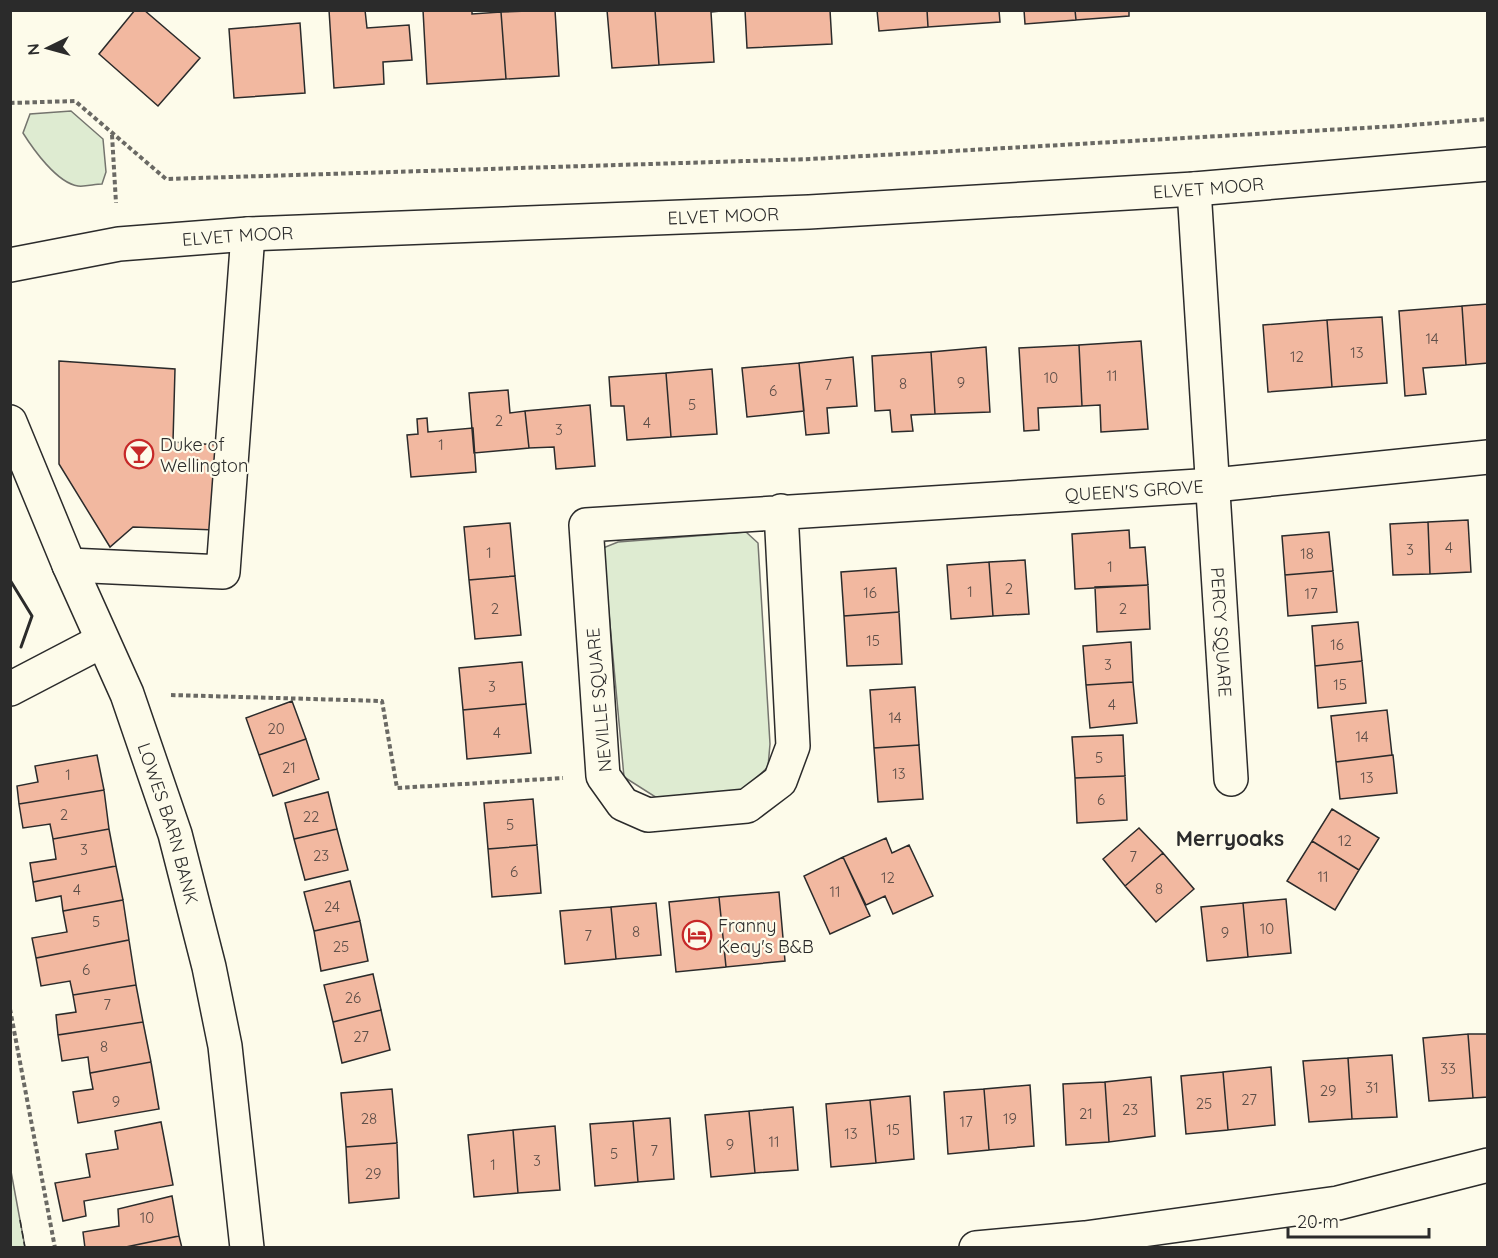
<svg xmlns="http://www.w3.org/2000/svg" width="1498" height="1258" font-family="Quicksand,sans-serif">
<rect width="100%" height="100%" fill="#fdfbea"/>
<path fill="#deebd1" stroke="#74746e" stroke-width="1.5" d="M71 111 103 139 106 172 102 184C95 184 85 187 78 186 57 183 33 149 23 133L30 114Z
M746 532 758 543 770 744 768 767 741 792 657 798 624 777 603 548 618 542Z
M10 1166 25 1247H11Z"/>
<path fill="#f2b8a0" stroke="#2b2b2b" stroke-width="1.5" d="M135 10H144L200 58 158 106 99 54Z
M329 10H365L367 28 409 25 412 60 383 62 384 84 334 88Z
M423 10H472V14L501 12 506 79 427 84Z
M555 10 559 76 506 79 501 12Z
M607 10H655L659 65 612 68Z
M655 10H731L711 12 714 62 659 65Z
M745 10H830L832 44 747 48Z
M877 10H927L928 27 879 31Z
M927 10H999L1000 22 928 27Z
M1024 10H1075L1076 20 1025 24Z
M1075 10H1129V16L1076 20Z
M300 23 305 93 234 98 229 29Z
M1488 304V363L1466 365 1462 306Z
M1462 306 1466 365 1423 368 1426 394 1405 396 1399 311Z
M1382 317 1387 383 1332 387 1327 320Z
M1327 320 1332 387 1268 392 1263 325Z
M1141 341 1148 429 1101 432 1100 405 1082 406 1079 345Z
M1079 345 1082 406 1038 408 1039 430 1024 431 1019 348Z
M986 347 990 412 935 414 931 352Z
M931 352 935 414 911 415 913 431 892 432 890 410 875 411 872 356Z
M853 357 857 406 827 408 829 433 806 435 799 363Z
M59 361 175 369 173 442 219 445 216 530 133 527 110 547 59 464Z
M799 363 804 411 747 417 742 368Z
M712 369 717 434 671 437 666 373Z
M666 373 671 437 627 440 624 406H611L609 377Z
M508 390 510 413 525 411 529 448 474 453 469 393Z
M590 405 595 466 556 469 554 447 529 448 525 411Z
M427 418 428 432 473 428 476 472 411 477 407 435 418 434 417 419Z
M1468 520 1471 572 1430 574 1428 522Z
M1428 522 1430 574 1393 575 1390 524Z
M510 523 515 576 469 580 464 527Z
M1129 530 1130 548 1145 547 1148 585 1075 589 1072 534Z
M1329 532 1333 571 1285 575 1282 536Z
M1025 560 1029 614 993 616 989 562Z
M989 562 993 616 951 619 947 565Z
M896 568 899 612 844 616 841 572Z
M1333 571 1337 612 1288 616 1285 575Z
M515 576 521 635 475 639 469 580Z
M1148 585 1150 629 1097 632 1095 587Z
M899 612 902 664 847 666 844 616Z
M1358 622 1362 661 1315 666 1312 626Z
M1131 642 1133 682 1086 685 1083 646Z
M1362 661 1366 703 1318 708 1315 666Z
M522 662 526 704 463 710 459 668Z
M1133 682 1137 723 1090 728 1086 685Z
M915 687 919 745 874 748 870 690Z
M292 701 306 739 259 755 246 718Z
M526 704 531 753 467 759 463 710Z
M1387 710 1392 755 1336 762 1331 716Z
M1123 735 1125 776 1075 778 1072 737Z
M306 739 319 779 273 796 259 755Z
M919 745 923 799 878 802 874 748Z
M97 755 104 790 19 804 17 786 38 782 35 766Z
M1393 755 1397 793 1340 799 1336 762Z
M1125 776 1127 820 1077 823 1075 778Z
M104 790 109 829 53 839 50 824 23 828 19 804Z
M328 792 337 829 294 839 285 803Z
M533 799 537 845 488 849 484 803Z
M1332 809 1379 838 1359 870 1312 841Z
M1139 828 1163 853 1125 886 1103 859Z
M109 829 116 866 33 882 30 863 56 859 53 839Z
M337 829 348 870 305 880 294 839Z
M886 838 892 853 909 845 933 896 893 914 885 896 866 905 843 857Z
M1312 841 1359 870 1335 910 1287 881Z
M537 845 541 893 492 897 488 849Z
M1163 853 1194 889 1156 922 1125 886Z
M843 857 870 916 830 934 804 876Z
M116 866 123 900 63 911 61 896 36 901 33 882Z
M350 881 360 921 314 931 304 892Z
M779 892 785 961 726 967 719 897Z
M719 897 726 967 676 972 669 902Z
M1286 899 1291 953 1248 957 1243 903Z
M123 900 129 940 36 958 32 938 67 932 63 911Z
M656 903 661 955 616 959 611 907Z
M1243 903 1248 957 1207 961 1201 907Z
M611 907 616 959 565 964 560 911Z
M360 921 368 961 321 971 314 931Z
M129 940 136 985 73 995 70 981 41 986 36 958Z
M373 974 381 1010 333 1022 324 985Z
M136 985 143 1022 58 1035 56 1015 76 1012 73 995Z
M381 1010 390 1050 342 1063 333 1022Z
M143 1022 151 1062 90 1073 88 1057 62 1061 58 1035Z
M1468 1034 1473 1098 1429 1101 1423 1038Z
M1468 1034H1488V1097L1473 1098Z
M1392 1055 1397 1117 1352 1119 1348 1058Z
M1348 1058 1352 1119 1309 1122 1303 1061Z
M151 1062 159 1109 78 1123 73 1092 93 1089 90 1073Z
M1271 1067 1275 1125 1228 1130 1223 1072Z
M1223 1072 1228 1130 1186 1134 1181 1076Z
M1151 1077 1155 1136 1109 1142 1105 1082Z
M1105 1082 1109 1142 1066 1145 1063 1084Z
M1030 1085 1034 1146 989 1150 984 1089Z
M392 1089 397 1143 346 1147 341 1093Z
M984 1089 989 1150 948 1154 944 1092Z
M910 1096 914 1159 876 1163 870 1100Z
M870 1100 876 1163 831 1167 826 1104Z
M793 1107 798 1170 755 1173 749 1111Z
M749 1111 755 1173 711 1177 705 1115Z
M670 1118 674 1179 638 1182 633 1121Z
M633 1121 638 1182 595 1186 590 1124Z
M161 1122 173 1185 84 1201 86 1216 63 1221 55 1183 90 1177 86 1154 118 1149 115 1131Z
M555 1126 560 1190 518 1193 513 1130Z
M513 1130 518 1193 474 1197 468 1135Z
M397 1143 399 1198 349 1203 346 1147Z
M172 1196 179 1236 121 1248H85L83 1232 119 1226 118 1209Z
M179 1236 182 1248H121Z"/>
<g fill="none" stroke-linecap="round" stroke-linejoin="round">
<g stroke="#2b2b2b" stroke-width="36">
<g id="minor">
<path id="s1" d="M1194 189 1231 779"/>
<path id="s2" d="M10 422 69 565 127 694 175 834 209 967 225 1046 247 1248"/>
<path id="s3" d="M781 511 793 746 780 781 747 806 648 815 623 804 603 776 586 525 1214 485 1488 457"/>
<path d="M69 565 223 572 248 234"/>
<path d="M10 689 102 641"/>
<path d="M976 1248 1085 1238 1338 1203 1488 1165"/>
</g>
</g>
<g stroke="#2b2b2b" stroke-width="36">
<g id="highway">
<path id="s4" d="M10 265 119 244 248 234 809 212 1194 189 1488 164"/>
</g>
</g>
<path stroke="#6a6964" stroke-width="4" stroke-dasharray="4.5 3" stroke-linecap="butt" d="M10 103 75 101 166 179 811 159 1398 126 1488 119
M112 135 116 203
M171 695 382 701 397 788 563 778
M10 1009 55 1248"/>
<use href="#minor" stroke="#fdfbea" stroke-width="33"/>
<use href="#highway" stroke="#fdfbea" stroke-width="33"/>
<path stroke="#2b2b2b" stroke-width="1.5" stroke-dasharray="8 3" stroke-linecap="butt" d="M20 1220 25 1248"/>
<path stroke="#2b2b2b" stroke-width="3" d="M10 580 32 616 21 647"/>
</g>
<defs>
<g id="bar-ring" transform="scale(1.5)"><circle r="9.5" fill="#fdfbea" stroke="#c62828" stroke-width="1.5"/><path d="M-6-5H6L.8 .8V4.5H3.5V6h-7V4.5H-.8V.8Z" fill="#c62828"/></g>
<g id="hotel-ring" transform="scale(1.5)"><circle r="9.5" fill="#fdfbea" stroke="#c62828" stroke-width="1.5"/><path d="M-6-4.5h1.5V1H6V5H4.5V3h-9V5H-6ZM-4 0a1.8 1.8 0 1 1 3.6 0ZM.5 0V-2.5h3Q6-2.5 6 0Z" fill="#c62828"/></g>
</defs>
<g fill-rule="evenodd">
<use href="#bar-ring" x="139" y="454"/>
<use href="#hotel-ring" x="697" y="935"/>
</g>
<g text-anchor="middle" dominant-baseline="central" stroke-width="4.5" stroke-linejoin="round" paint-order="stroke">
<g font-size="15" fill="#5d4e48">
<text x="1432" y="338">14</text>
<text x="1357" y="352">13</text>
<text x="1297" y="356">12</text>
<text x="1112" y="375">11</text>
<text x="1051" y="377">10</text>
<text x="961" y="382">9</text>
<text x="903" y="383">8</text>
<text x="828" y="384">7</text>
<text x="773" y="390">6</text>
<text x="692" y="404">5</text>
<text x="499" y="420">2</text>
<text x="647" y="422">4</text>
<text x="559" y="429">3</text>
<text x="441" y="444">1</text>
<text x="1449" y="547">4</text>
<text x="1410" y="549">3</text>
<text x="489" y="552">1</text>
<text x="1307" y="553">18</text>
<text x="1110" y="566">1</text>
<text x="1009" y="588">2</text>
<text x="970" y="591">1</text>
<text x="870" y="592">16</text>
<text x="1311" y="593">17</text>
<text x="495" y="608">2</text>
<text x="1123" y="608">2</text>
<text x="873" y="640">15</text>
<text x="1337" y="644">16</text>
<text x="1108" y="664">3</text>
<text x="1340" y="684">15</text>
<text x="492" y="686">3</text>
<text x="1112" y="704">4</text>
<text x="895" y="717">14</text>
<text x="276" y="728">20</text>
<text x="497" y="732">4</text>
<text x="1362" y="736">14</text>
<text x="1099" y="757">5</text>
<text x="289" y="767">21</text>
<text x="899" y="773">13</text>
<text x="68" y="774">1</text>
<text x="1367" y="777">13</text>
<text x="1101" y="799">6</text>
<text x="64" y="814">2</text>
<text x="311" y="816">22</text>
<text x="510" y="824">5</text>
<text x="1345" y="840">12</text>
<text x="84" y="849">3</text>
<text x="321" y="855">23</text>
<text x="1133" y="856">7</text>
<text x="514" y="871">6</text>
<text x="1323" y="876">11</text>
<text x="888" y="877">12</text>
<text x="1159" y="888">8</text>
<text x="77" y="889">4</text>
<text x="835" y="891">11</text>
<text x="332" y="906">24</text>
<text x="96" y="921">5</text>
<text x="1267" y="928">10</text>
<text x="636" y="931">8</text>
<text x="1225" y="932">9</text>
<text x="588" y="935">7</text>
<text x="341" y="946">25</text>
<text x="86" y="969">6</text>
<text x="353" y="997">26</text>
<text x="107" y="1004">7</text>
<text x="361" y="1036">27</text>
<text x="104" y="1046">8</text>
<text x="1448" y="1068">33</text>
<text x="1372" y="1087">31</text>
<text x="1328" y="1090">29</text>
<text x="1249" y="1099">27</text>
<text x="116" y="1101">9</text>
<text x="1204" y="1103">25</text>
<text x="1130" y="1109">23</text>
<text x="1086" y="1113">21</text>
<text x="369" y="1118">28</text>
<text x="1010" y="1118">19</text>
<text x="966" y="1121">17</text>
<text x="893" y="1129">15</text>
<text x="851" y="1133">13</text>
<text x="774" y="1141">11</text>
<text x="730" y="1144">9</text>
<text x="654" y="1150">7</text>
<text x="614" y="1153">5</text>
<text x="537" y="1160">3</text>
<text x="493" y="1164">1</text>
<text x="373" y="1173">29</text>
<text x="147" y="1217">10</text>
</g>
<g font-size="18" fill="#2b2b2b" stroke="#fdfbea">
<text stroke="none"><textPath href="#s4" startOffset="1202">ELVET MOOR</textPath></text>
<text stroke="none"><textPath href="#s4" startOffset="716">ELVET MOOR</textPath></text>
<text stroke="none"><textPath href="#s4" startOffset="230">ELVET MOOR</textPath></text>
<text stroke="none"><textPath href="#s3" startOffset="1276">QUEEN'S GROVE</textPath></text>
<text stroke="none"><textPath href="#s1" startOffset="444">PERCY SQUARE</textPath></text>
<text transform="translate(599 700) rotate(-95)">NEVILLE SQUARE</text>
<text stroke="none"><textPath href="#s2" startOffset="432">LOWES BARN BANK</textPath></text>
</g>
<g font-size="18" fill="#2b2b2b" stroke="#fdfbea" text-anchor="start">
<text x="160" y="444">Duke of<tspan x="160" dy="21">Wellington</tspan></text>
<text x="718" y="925">Franny<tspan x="718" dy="21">Keay's B&amp;B</tspan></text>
</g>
<g font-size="21" font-weight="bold" fill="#2b2b2b" stroke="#fdfbea">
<text x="1230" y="838">Merryoaks</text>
</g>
</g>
<rect width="1498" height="1258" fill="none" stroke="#2b2b2b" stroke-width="24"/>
<g transform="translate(48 48) rotate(265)" stroke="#fdfbea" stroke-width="4.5" paint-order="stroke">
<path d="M0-4.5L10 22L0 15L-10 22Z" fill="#2b2b2b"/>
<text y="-9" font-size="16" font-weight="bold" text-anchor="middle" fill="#2b2b2b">N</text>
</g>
<path d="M1288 1228v9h141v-9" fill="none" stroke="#2b2b2b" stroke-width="3"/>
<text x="1297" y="1228" font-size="18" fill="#2b2b2b" stroke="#fdfbea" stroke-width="4.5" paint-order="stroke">20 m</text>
</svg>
